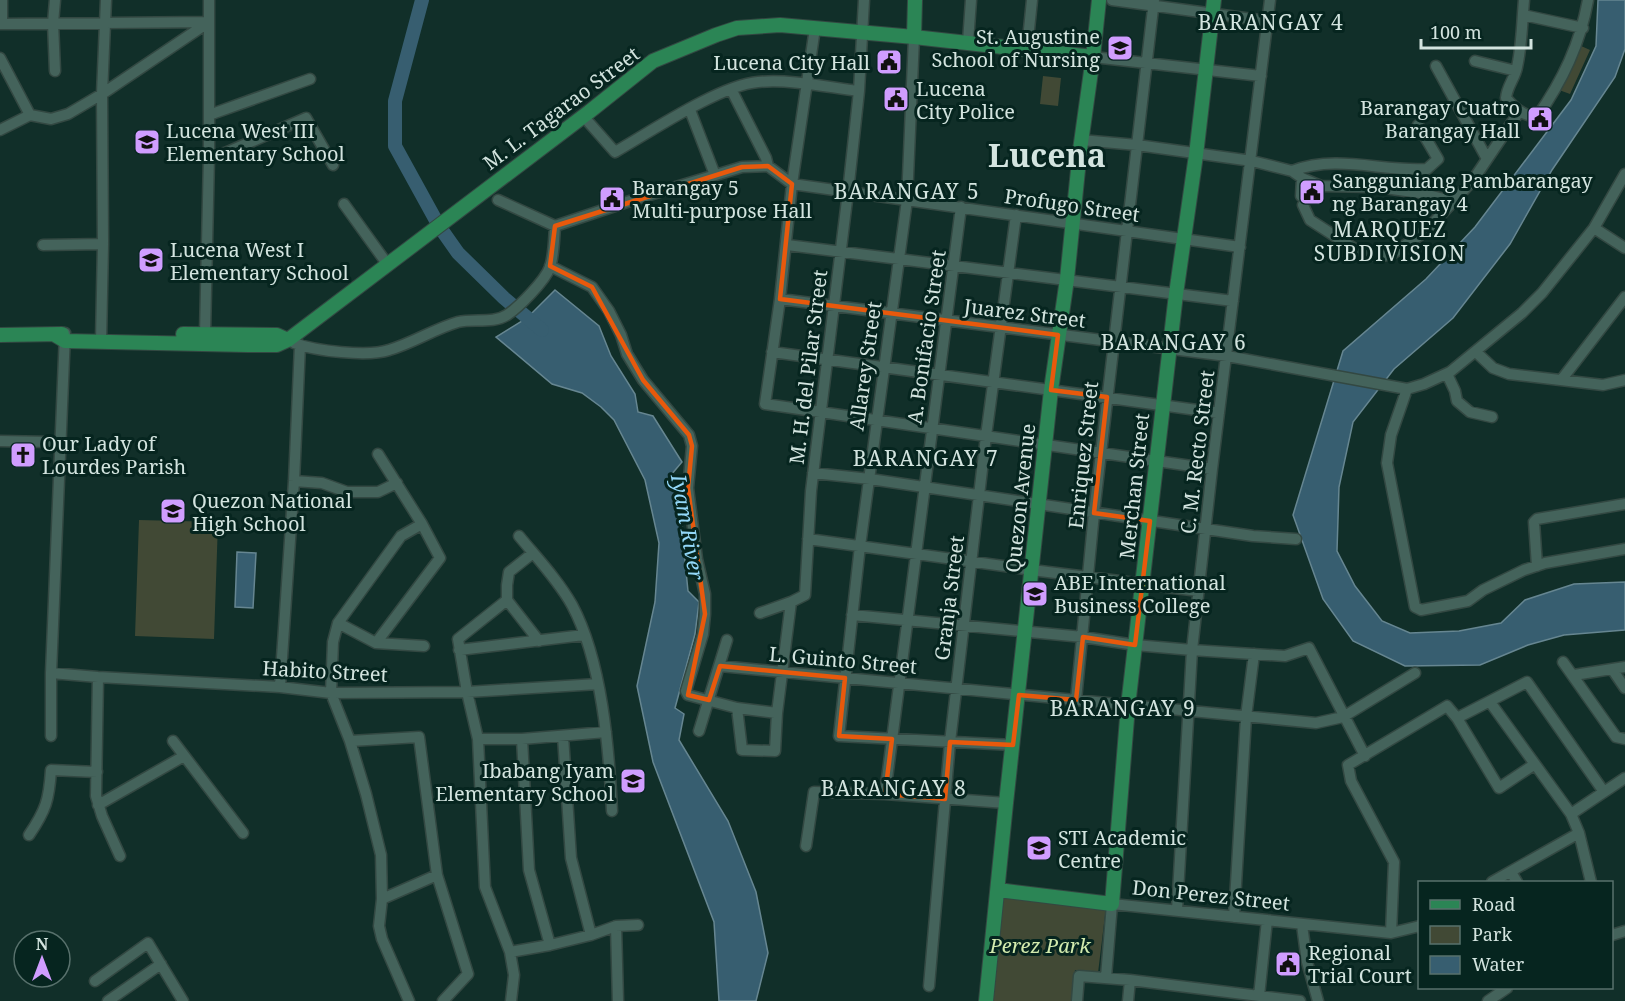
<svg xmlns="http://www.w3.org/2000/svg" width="1625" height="1001" font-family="'Noto Serif',serif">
<rect width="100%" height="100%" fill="#112f29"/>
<path fill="#414935" d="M1579 45 1590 50 1570 94 1559 90Z
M1043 76 1061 78 1058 106 1040 104Z
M139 520 218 522 214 639 135 636Z
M1003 895 1106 907 1098 973 1075 970 1072 1001H990Z"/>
<path fill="#375e70" stroke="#668691" stroke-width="1.5" d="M1598 0H1625V49L1615 77 1552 170 1510 244 1453 318 1394 369 1353 422 1339 487 1337 551 1355 586 1382 621 1410 633 1459 631 1501 623 1525 600 1574 584 1625 582V630L1564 635 1528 645 1480 665 1405 666 1353 641 1323 599 1293 515 1343 351 1426 279 1475 227 1571 100 1596 46Z
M555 290 599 326 611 356 635 394 638 412 653 416 682 462 671 475 679 501 688 591 699 602 695 634 675 708 684 714 679 740 728 821 756 892 768 953 756 1001H719L714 922 653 762 637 686 655 602 659 543 645 480 614 420 601 407 582 393 552 384 496 337 527 318Z
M237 552 256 553 253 608 235 607Z"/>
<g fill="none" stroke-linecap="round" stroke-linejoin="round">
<path stroke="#375e70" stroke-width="14" d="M422 0 395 101V146L439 226 458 253 504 298 542 330"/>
<g stroke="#334842" stroke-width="13">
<path id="minor" d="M55 0 53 23 55 71
M1112 0 1267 21
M1524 0C1522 22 1522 45 1517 67 1515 78 1507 86 1506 98 1515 108 1523 116 1537 117 1563 80 1580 44 1588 0
M1523 15 1583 28
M2 23V0
M0 24 209 22
M815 28 792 184 780 299 765 404 1212 469
M914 37 907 200 860 546 839 736 1013 745
M968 42 971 0
M1027 49 1032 0
M1093 57 1261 76
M0 58 30 115
M1475 61 1516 71
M1436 66 1486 157
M731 89 766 158 768 166
M690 110 715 175
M209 115 310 79
M584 117 615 152C650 132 720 85 758 82 791 79 826 87 859 91
M0 130 30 115 51 119 68 114 102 94 209 22
M1081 140 1137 145 1252 161 1292 171 1302 178 1321 186 1378 187 1420 193 1452 201
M209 156 225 153 306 118 333 165
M1292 171C1339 154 1381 172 1427 169L1438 159 1418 125
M1301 196 1302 178
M498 200 555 226 633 200 742 167 768 166 792 184 1240 247
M344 204 388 265
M1303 205 1310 220 1358 251 1369 255 1383 256 1392 254 1426 231 1473 180 1519 112
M1594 228 1625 248
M43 245 103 244
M787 245 1233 301
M550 266 592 287 609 311 621 335 627 354 643 380 689 435 692 446 688 488 697 559 705 594V614L703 634 686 691 688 695 737 708 777 713
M780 299 1227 356 1407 389 1424 384 1450 372 1522 313 1542 293 1594 228 1625 174
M205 334 209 156V0
M101 341 103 244 102 94 106 0
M294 343C315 351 368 357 389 350 413 343 434 329 458 322 473 318 493 324 507 315 519 307 545 281 550 267 554 255 554 239 555 226
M772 352 1219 413
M1476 352 1493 368 1509 374 1603 385 1625 380
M1447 374 1455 391 1457 401 1470 412 1492 417
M1562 379 1625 297
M1407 389 1391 435 1387 463 1415 607 1421 610 1468 601 1483 590 1524 570 1545 563 1625 549
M0 441 50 442 59 446
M813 473 870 479 1206 529 1253 536 1296 539
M294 481 322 483 347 492H378L397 483
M519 536C537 558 558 580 572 605 602 661 609 748 612 811
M808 539 1032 570 1199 591
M533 553 509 572 507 585V600L539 641
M1537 566 1534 522 1537 519 1625 504
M507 600 458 639 467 692 478 739 485 887 510 952 514 975 511 1001
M760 613 791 602
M852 615 1083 637 1135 645 1192 650 1285 656 1309 648 1365 756
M338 623 376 643 424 646
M376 643 440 558 422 524 378 454
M459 650 584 635
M1563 662 1616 737 1625 739
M720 666 1316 723 1343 717 1415 673
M1612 669 1625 688
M51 673 98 677 280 687 331 693 467 692 598 684
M1574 675 1625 667
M98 677 96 796 102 816 120 856
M280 687 294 481 300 345
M1076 700 1094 513 1154 0
M1490 702 1571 814 1579 833 1591 882
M737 708 742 750 775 751 777 713 791 602 805 595 811 491 848 192 859 91 864 0
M1457 718 1527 682 1604 792
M699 731 727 640
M51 736V673L65 333
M563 736 571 858 591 935
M478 739H522L606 732
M522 739 529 870 550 945
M173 741 243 833
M350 741 419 737 437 875 468 974 443 1001
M885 794 961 207
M98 805 184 756
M1571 814 1625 778
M29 835C46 810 49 800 51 770L97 772
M806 846 814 792 885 794 1006 803
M1511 872 1517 882
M1492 882 1579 833
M382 899 437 875
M1177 910 1192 650 1212 469 1270 0
M1234 917 1246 717 1254 654
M1302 925 1307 962 1318 1001
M616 926 618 1001
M1391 933 1394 862 1351 781 1348 765 1447 706 1457 718 1499 788 1535 764
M1612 935 1625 931
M510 952 550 945 591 935 616 926 638 925
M1106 977 1112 904 1391 933 1420 926
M95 981 148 943 183 1001
M929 986 950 742 986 436 1016 215
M1259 996 1267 920
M108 1001 161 964
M409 1001 382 939 379 926 382 899 381 855 366 794 350 741 331 693 333 642 338 623 401 536 422 524
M1077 1001 1079 976 1130 980 1300 1001
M1128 1001 1130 980
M1488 1001 1507 988"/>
</g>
<g stroke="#334842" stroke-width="16">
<path id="major" d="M914 37 915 0
M183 334 277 335 288 340
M0 335 62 334
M55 335 65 341 247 345H277L288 340 589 112 653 61 716 35 737 28 780 25 914 37 1093 57
M998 890 1112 904 1128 706 1176 294 1196 155 1214 0
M986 1001 1006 803 1051 390 1067 279 1080 150 1093 57 1099 0"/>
</g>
<use href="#minor" stroke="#44635b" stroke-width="10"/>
<use href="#major" stroke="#2b8555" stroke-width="14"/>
</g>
<path fill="none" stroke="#e8590c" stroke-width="4.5" stroke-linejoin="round" d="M768 166 792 184 780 299 1058 335 1051 390 1107 397 1094 513 1150 521 1135 645 1083 637 1076 700 1019 695 1013 745 950 742 945 799 885 794 892 739 839 736 845 678 720 666 709 700 688 695 705 614 688 488 692 446 689 435 643 380 592 287 550 266 555 226 742 167Z"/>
<defs>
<g id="university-square" transform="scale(1.35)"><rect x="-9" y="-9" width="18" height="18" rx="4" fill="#d09dff" stroke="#06251f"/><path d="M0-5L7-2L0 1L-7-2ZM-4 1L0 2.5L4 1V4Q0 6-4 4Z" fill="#111"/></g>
<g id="civic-square" transform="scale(1.35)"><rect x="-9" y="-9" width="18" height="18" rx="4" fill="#d09dff" stroke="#06251f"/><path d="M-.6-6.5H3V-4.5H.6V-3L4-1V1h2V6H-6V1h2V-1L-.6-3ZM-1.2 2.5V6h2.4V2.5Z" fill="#111"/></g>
<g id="school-square" transform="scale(1.35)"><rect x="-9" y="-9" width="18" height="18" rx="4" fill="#d09dff" stroke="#06251f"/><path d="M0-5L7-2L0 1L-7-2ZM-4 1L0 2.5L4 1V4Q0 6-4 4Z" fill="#111"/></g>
<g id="church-square" transform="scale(1.35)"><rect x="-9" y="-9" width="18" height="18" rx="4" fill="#d09dff" stroke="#06251f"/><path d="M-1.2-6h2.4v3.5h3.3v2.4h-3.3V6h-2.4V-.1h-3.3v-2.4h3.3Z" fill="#111"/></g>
</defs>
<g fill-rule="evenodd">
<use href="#university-square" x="1120" y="48"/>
<use href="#civic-square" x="889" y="62"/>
<use href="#civic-square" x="896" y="99"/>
<use href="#civic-square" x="1540" y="119"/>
<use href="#school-square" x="147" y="142"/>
<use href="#civic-square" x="1312" y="192"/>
<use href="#civic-square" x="612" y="199"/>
<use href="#school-square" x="151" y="260"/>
<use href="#church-square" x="23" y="455"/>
<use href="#school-square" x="173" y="511"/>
<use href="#university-square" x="1035" y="594"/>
<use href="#school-square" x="633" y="781"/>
<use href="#university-square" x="1039" y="848"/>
<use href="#civic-square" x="1288" y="964"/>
</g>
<g text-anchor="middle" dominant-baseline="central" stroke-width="6" stroke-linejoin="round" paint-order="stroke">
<g font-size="20" fill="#d3e4df" stroke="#06251f" text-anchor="start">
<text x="1100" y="36" text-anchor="end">St. Augustine<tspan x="1100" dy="23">School of Nursing</tspan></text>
<text x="870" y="62" text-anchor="end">Lucena City Hall</text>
<text x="916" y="88">Lucena<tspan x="916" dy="23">City Police</tspan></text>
<text x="1520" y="107" text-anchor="end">Barangay Cuatro<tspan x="1520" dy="23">Barangay Hall</tspan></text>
<text x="166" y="130">Lucena West III<tspan x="166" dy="23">Elementary School</tspan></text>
<text x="1332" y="180">Sangguniang Pambarangay<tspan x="1332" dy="23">ng Barangay 4</tspan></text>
<text x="632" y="187">Barangay 5<tspan x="632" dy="23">Multi-purpose Hall</tspan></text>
<text x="170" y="249">Lucena West I<tspan x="170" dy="23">Elementary School</tspan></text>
<text x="42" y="443">Our Lady of<tspan x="42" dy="23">Lourdes Parish</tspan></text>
<text x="192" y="500">Quezon National<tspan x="192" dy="23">High School</tspan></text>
<text x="1054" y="582">ABE International<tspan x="1054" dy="23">Business College</tspan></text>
<text x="614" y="770" text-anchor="end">Ibabang Iyam<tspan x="614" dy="23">Elementary School</tspan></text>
<text x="1058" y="837">STI Academic<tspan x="1058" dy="23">Centre</tspan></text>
<text x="1308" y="952">Regional<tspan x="1308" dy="23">Trial Court</tspan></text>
</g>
<g font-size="20" fill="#d3e4df" stroke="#06251f">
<text transform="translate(561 108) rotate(-37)">M. L. Tagarao Street</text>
<text transform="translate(1072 205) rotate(8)">Profugo Street</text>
<text transform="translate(1025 313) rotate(7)">Juarez Street</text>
<text transform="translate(926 337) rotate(-82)">A. Bonifacio Street</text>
<text transform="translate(865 366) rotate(-82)">Allarey Street</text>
<text transform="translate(808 367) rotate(-83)">M. H. del Pilar Street</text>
<text transform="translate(1197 452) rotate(-83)">C. M. Recto Street</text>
<text transform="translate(1083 455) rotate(-84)">Enriquez Street</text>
<text transform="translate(1134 486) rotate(-84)">Merchan Street</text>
<text transform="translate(1020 498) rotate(-84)">Quezon Avenue</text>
<text transform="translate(949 598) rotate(-83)">Granja Street</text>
<text transform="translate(843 660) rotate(5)">L. Guinto Street</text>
<text transform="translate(325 671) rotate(3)">Habito Street</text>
<text transform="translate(1211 895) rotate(6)">Don Perez Street</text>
</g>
<g font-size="20" font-style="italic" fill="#d3ebae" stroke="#06251f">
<text x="1040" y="945">Perez Park</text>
</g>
<g font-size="21" letter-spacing="1.5" fill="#d3e4df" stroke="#06251f">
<text x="1271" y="22">BARANGAY 4</text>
<text x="907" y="191">BARANGAY 5</text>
<text x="1390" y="229">MARQUEZ<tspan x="1390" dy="24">SUBDIVISION</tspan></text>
<text x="1174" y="342">BARANGAY 6</text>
<text x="926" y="458">BARANGAY 7</text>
<text x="1123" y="708">BARANGAY 9</text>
<text x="894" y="788">BARANGAY 8</text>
</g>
<g font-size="21" font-style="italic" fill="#93d8f9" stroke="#06251f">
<text transform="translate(688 527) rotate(80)">Iyam River</text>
</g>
<g font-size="32" font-weight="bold" fill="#d3e4df" stroke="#06251f">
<text x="1047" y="154">Lucena</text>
</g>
</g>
<rect x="1418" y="881" width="195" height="108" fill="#06251f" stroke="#58716c" stroke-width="1.5"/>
<rect x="1430" y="900" width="30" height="9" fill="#2b8555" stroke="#58716c" stroke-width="1.5"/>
<text x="1472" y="911" font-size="18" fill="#d3e4df">Road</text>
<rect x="1430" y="926" width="30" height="18" fill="#414935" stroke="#58716c" stroke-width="1.5"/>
<text x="1472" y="941" font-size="18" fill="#d3e4df">Park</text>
<rect x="1430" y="956" width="30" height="18" fill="#375e70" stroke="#58716c" stroke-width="1.5"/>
<text x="1472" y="971" font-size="18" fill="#d3e4df">Water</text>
<g transform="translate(42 959)"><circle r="28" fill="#06251f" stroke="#58716c" stroke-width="1.5"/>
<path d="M0-4.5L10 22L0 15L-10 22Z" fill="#d09dff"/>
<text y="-9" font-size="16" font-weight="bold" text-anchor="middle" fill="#d3e4df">N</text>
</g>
<path d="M1421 39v9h110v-9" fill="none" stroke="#d3e4df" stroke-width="3"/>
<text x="1430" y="39" font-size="18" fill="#d3e4df" stroke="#06251f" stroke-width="4.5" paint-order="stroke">100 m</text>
</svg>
